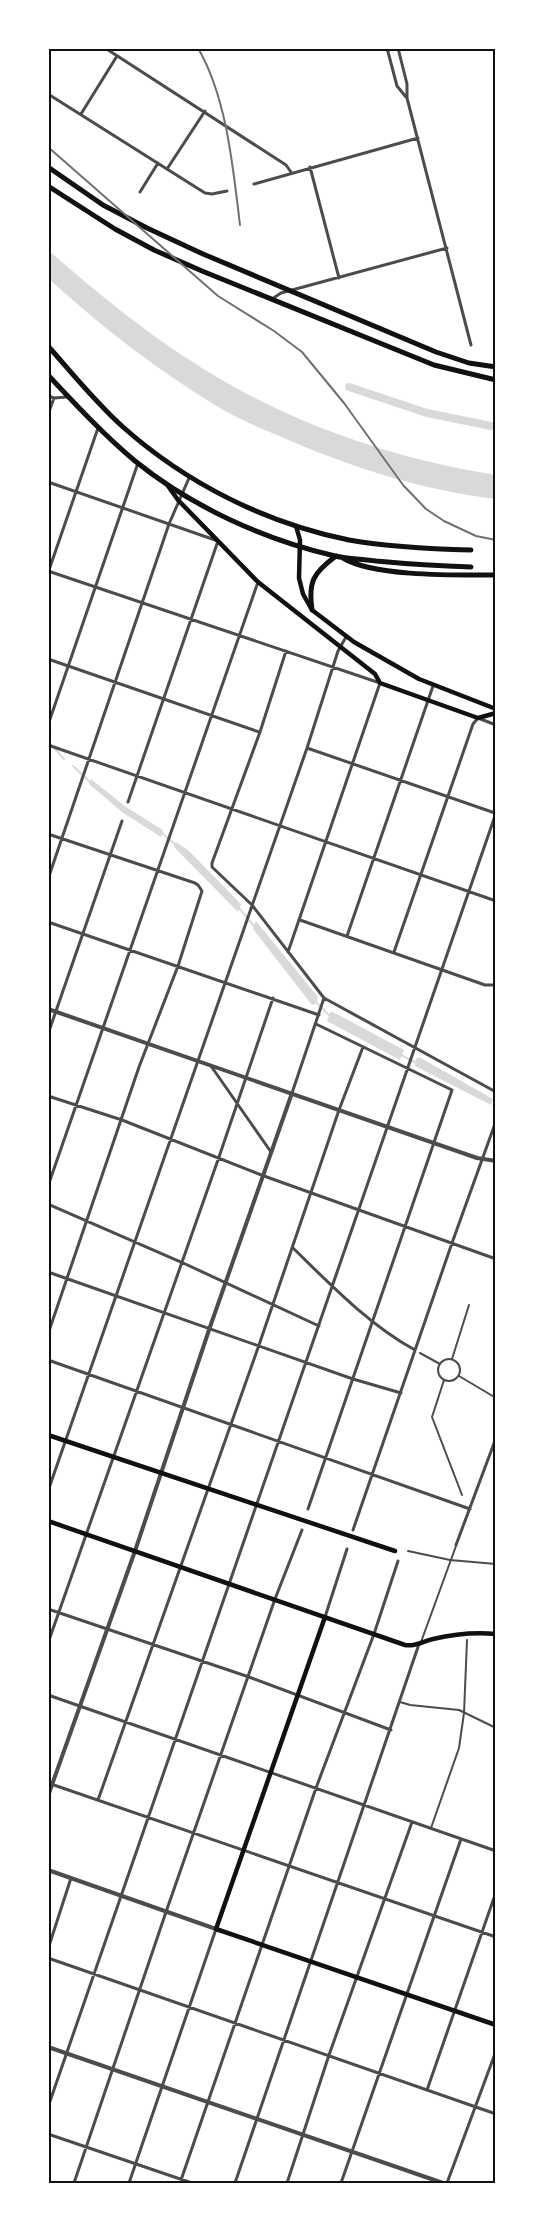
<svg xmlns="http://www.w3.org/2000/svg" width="544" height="2231" font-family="'Titillium Web',sans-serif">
<rect width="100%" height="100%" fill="#fff"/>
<path fill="#d9d9d9" d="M48 250C93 289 138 327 188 359 280 420 387 458 496 475V499C420 490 347 466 277 435 261 428 243 421 227 412 161 373 105 330 48 278Z
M91 779 126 807 163 830 161 837 122 812 89 784Z
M176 842 188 850 238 901 241 905 238 912 174 847Z
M256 921 318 997 316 1003 312 1005 253 929Z
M331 1011 404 1050 400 1060 327 1021Z
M419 1057 493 1099 491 1105 415 1066 416 1059Z"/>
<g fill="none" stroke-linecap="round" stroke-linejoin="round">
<path stroke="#d9d9d9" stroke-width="2" d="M48 741 64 759
M73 766 91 783
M162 833 176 845
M239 908 255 927
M315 1001 330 1016
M401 1055 417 1063"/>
<path stroke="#d9d9d9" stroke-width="8" d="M349 387 427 413 496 427"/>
<path stroke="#4c4c4c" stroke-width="2" d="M420 1353 440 1364
M452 1359 469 1305
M438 1370a11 11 0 1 1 22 0a11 11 0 1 1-22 0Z
M459 1376 496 1398
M444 1380 432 1417 462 1495
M408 1551 450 1560 496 1564
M421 1642 456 1546
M400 1702 410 1705 459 1710 496 1728
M431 1828 459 1748 464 1713 467 1640"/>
<path stroke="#4c4c4c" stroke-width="3" d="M105 48 286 165 291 172
M387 48 397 86 406 97
M398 48 407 84V98L471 345
M48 94 205 193 212 194 227 191
M81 114 117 56
M310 167 339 278
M167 169 205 111
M254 184 418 138
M140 192 158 163
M272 299 281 293 447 248
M48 396 54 398 67 397
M48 414 54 398
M48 482 218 541 128 802
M49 570 98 428
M48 571 380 683 288 952
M286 651 260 732 212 863V867L252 905 324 998 496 1092
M48 659 259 732
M49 722 138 463
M48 745 496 901
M307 748 495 813
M48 834 195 883 198 885 202 891 178 966 139 1067 48 1334
M48 879 169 524 189 478
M300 920 485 985H496
M48 922 319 1015
M347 936 433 686
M394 952 473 724 478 718 496 725
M48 1034 122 821
M211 1066 271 1152
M292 1093 324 998
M48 1096 122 1120 264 1176 496 1259
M48 1186 258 582
M48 1204 181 1262 319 1326
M293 1248C330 1284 369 1325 415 1350
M48 1272 353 1379 401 1393
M48 1360 470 1509
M48 1491 307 748 338 651 346 637
M308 1509 452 1090 316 1024
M353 1530 452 1243 496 1121
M456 1545 496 1438
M48 1609 249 1677 391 1730
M325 1617 347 1549
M48 1643 219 1157 273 998
M48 1695 496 1851
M48 1783 496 1937
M98 1800 259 1345 339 1110 363 1047
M48 1949 71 1878
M48 1958 496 2114
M427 2090 496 1892
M48 2107 496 813
M48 2134 192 2183
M74 2183 166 1912 275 1599 302 1530
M129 2183 216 1929
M180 2183 316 1788 374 1634 398 1561
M235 2183 419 1644
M287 2183 329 2055 412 1822
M341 2183 461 1839
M447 2183 496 2051"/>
<path stroke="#4c4c4c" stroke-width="4" d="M48 1009 477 1158 496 1161
M48 1796 135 1551 210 1327 292 1093
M48 1870 216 1929
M48 2047 443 2183"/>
<path stroke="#111" stroke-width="4.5" d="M325 1617 216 1929 496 2025"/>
<path stroke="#111" stroke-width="4.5" d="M168 486 178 500 258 582 375 674 380 683 478 718 496 713
M296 526 300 540 299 578 303 594 312 610 354 642 419 679 496 709
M48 1435 395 1551
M48 1521 405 1645C416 1647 423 1641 433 1639 454 1634 474 1632 496 1634"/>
<path stroke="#111" stroke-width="5" d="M48 346C72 373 96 403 123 427 186 483 265 523 349 540 389 547 430 549 471 550
M48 375C76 405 104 435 135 461 192 507 265 540 335 556 348 559 363 559 376 561 408 564 439 566 471 567
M343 558C374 577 458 575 496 575
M312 610C308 582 313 573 336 556"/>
<path stroke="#111" stroke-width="5" d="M48 167 103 205 147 228 203 254 436 352 469 363 496 367
M48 186 115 229 154 250 202 271 434 365 496 380"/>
<path stroke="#707070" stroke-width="2" d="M198 48C227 98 233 168 240 225
M48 147 218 296 274 331 302 352 344 403 403 485 426 509 444 521 476 536 496 540"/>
</g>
<rect width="544" height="2231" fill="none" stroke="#ffffff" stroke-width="99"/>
<rect x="50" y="50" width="444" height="2132" fill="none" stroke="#111" stroke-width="2"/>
</svg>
